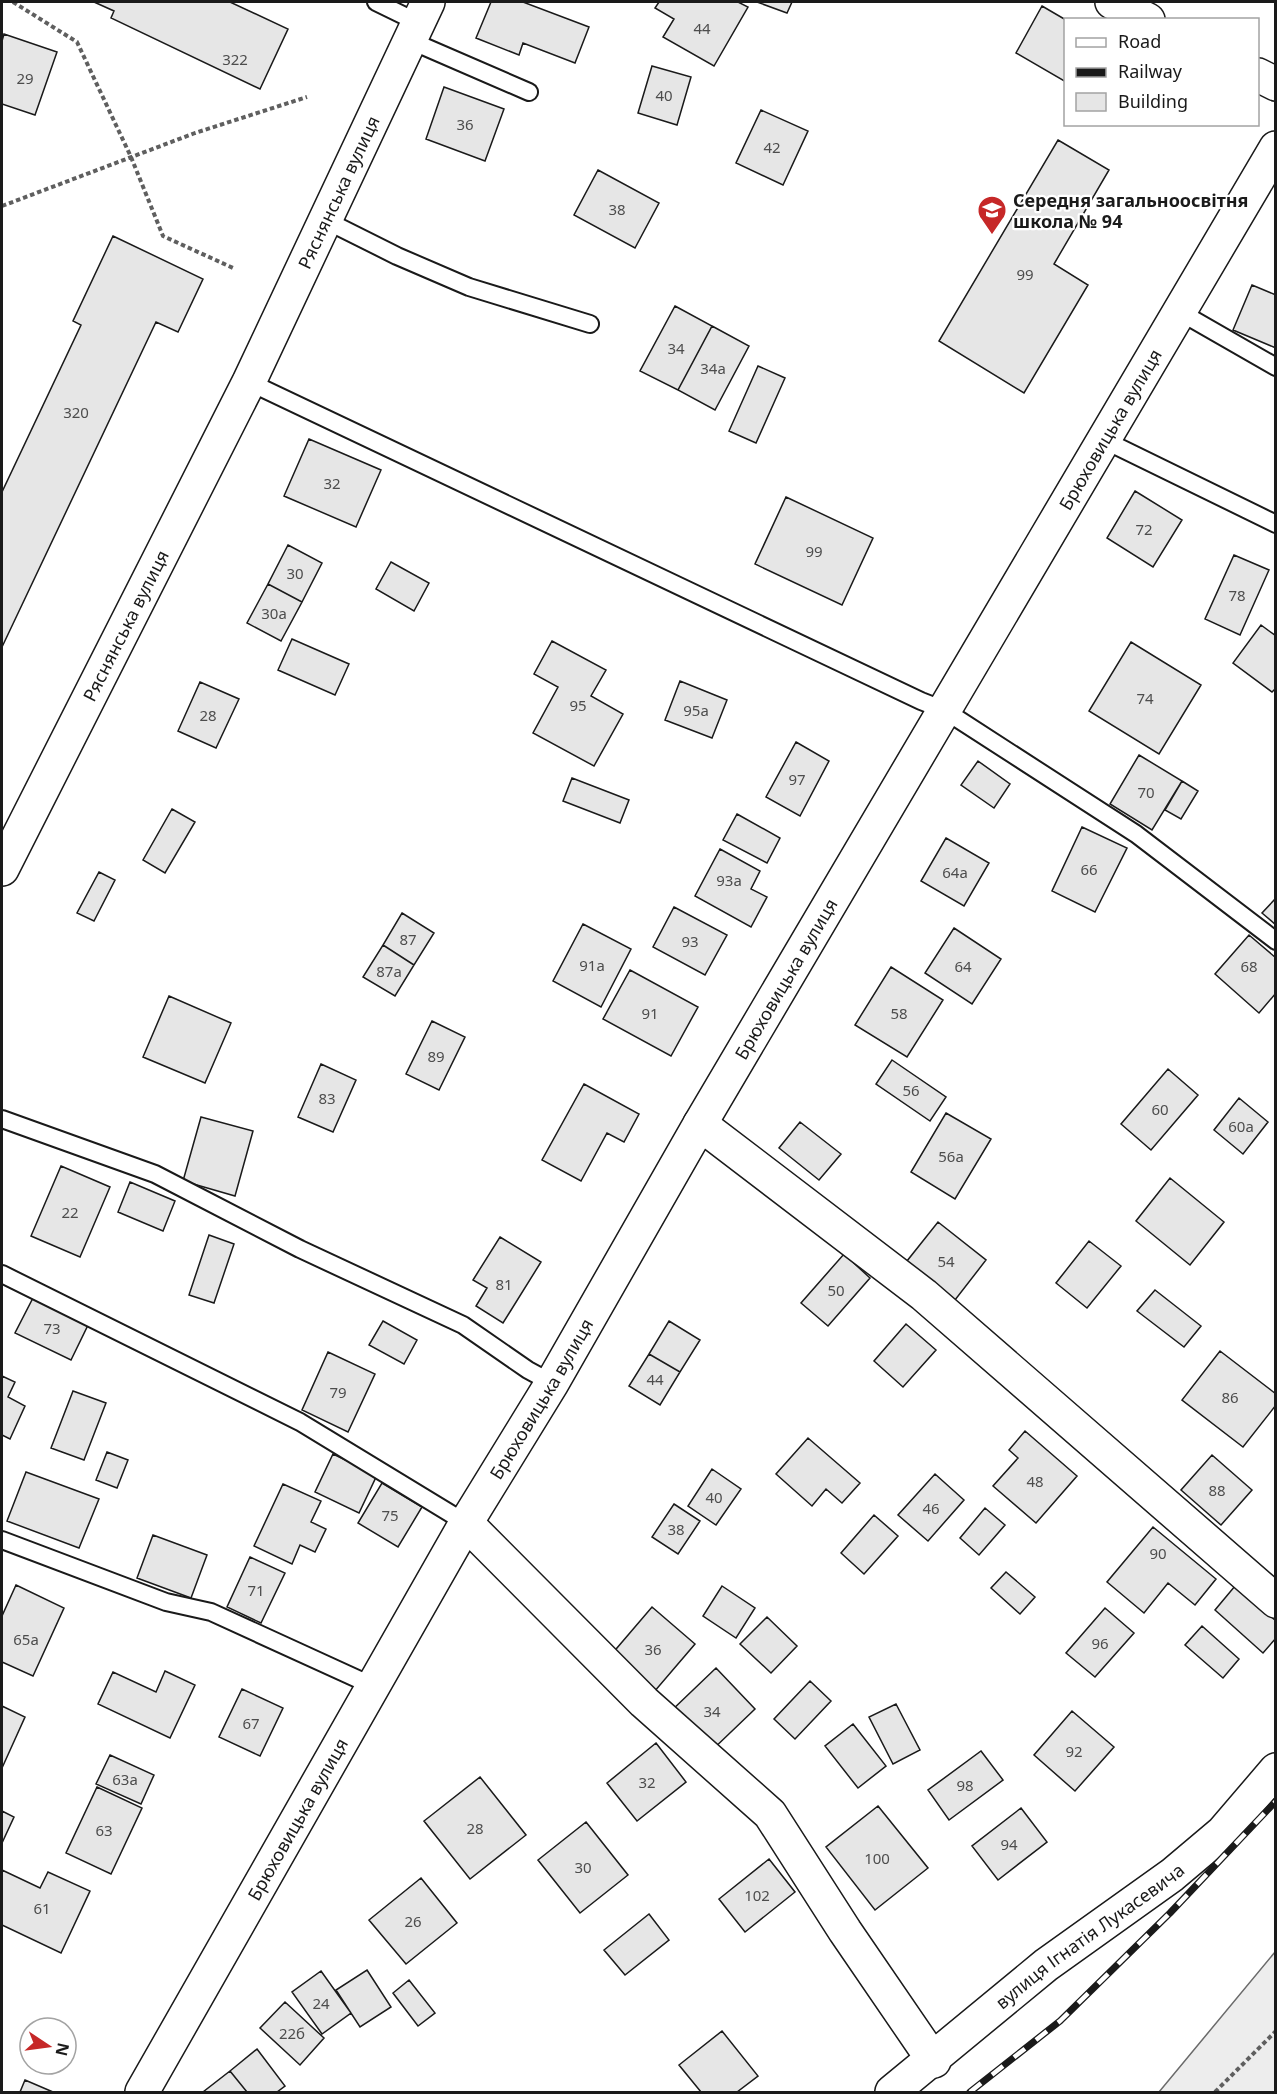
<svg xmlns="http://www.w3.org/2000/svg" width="1277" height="2094" font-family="'Noto Sans',sans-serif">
<rect width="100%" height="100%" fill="#fff"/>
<path fill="#ededed" stroke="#6a6a6a" stroke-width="1.5" d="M1275 1952V2092H1159Z"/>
<path fill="#e6e6e6" stroke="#1a1a1a" stroke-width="1.5" d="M94 2H230L288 29 260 89 111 18 114 11Z
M491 2H523L589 27 575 63 523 43 519 55 476 38Z
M659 2H738L748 7 714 66 663 37 674 19 655 8Z
M757 2H792L787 13Z
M1042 6 1066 20V82L1016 53Z
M4 34 57 52 35 115 2 104V41Z
M652 66 691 77 677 125 638 113Z
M444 87 504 109 485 161 426 139Z
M761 110 808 131 783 185 736 163Z
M1058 140 1109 170 1054 264 1088 285 1024 393 939 341Z
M598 170 659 203 635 248 574 215Z
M113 236 203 279 178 332 156 322 2 647V492L81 325 73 321Z
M1252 285 1276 295V348L1233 330Z
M675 306 712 326 678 390 640 371Z
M712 326 749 346 715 410 678 390Z
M758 366 785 378 756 443 729 431Z
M309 439 381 470 356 527 284 496Z
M1135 491 1182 520 1153 567 1107 538Z
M786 497 873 538 842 605 755 564Z
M288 545 322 563 302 602 268 584Z
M1234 555 1269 570 1240 635 1205 619Z
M391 562 429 583 414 611 376 589Z
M268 584 302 602 281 641 247 623Z
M1261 625 1276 636V688L1272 692 1233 663Z
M292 639 349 664 335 695 278 670Z
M552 641 606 670 591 696 623 714 594 766 533 733 558 687 534 674Z
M1131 642 1201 685 1159 754 1089 711Z
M680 681 727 700 712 738 665 720Z
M200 682 239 699 216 748 178 731Z
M796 742 829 761 800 816 766 797Z
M1139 755 1182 781 1152 830 1110 804Z
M978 761 1010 784 994 808 961 785Z
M572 778 629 800 620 823 563 801Z
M1182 781 1198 791 1181 819 1165 810Z
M172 809 195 822 165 873 143 860Z
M737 814 780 838 767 863 723 840Z
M1082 827 1127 848 1095 912 1052 891Z
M946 838 989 863 964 906 921 881Z
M720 849 760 871 751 889 767 897 751 927 695 896Z
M99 872 115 880 94 921 77 913Z
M1276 898V925L1262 913Z
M674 907 727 935 705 975 653 947Z
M402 913 434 933 414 965 383 945Z
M583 924 631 949 601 1007 553 981Z
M954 928 1001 959 972 1004 925 973Z
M1249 935 1276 958V993L1259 1013 1215 974Z
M383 945 414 965 395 996 363 977Z
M891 967 943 1000 907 1057 855 1025Z
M630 970 698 1007 671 1056 603 1019Z
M169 996 231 1023 205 1083 143 1057Z
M432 1021 465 1037 439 1090 406 1074Z
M892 1060 946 1097 930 1121 876 1084Z
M321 1064 356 1080 333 1132 298 1117Z
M1168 1069 1198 1095 1151 1150 1121 1124Z
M584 1084 639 1114 624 1142 607 1133 581 1181 542 1160Z
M1239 1098 1268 1122 1243 1154 1214 1130Z
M946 1113 991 1139 955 1199 911 1172Z
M201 1117 253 1131 235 1196 183 1181Z
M800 1122 841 1154 819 1180 779 1148Z
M61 1166 110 1187 80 1257 31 1236Z
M1170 1178 1224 1222 1190 1265 1136 1221Z
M130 1182 175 1201 163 1231 118 1212Z
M938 1222 986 1260 955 1300 907 1261Z
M209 1235 234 1244 214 1303 189 1295Z
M500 1237 541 1262 503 1323 476 1306 487 1288 473 1280Z
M1089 1241 1121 1266 1087 1308 1056 1283Z
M844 1254 870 1278 828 1326 801 1303Z
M1155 1290 1201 1326 1184 1347 1137 1311Z
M34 1296 89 1323 71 1360 15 1333Z
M383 1321 417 1340 404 1364 369 1345Z
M669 1321 700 1340 680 1372 649 1354Z
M906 1324 936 1350 903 1387 874 1361Z
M1220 1351 1276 1394V1405L1243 1447 1182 1400Z
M328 1352 375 1374 348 1432 302 1410Z
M649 1354 680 1372 660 1405 629 1386Z
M2 1376 15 1382 8 1397 25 1406 10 1439 2 1435Z
M73 1391 106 1403 84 1460 51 1448Z
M1025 1431 1077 1476 1036 1523 993 1486 1018 1458 1009 1450Z
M808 1438 860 1483 842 1503 826 1489 812 1506 776 1474Z
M107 1452 128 1460 117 1488 96 1480Z
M333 1454 377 1475 359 1513 315 1492Z
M1212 1455 1252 1490 1221 1525 1181 1490Z
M712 1469 741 1489 716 1525 688 1506Z
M26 1472 99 1499 79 1548 7 1521Z
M935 1474 964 1500 928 1541 898 1515Z
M382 1483 422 1507 398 1547 358 1523Z
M283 1484 321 1501 311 1522 326 1529 315 1552 300 1545 292 1564 254 1546Z
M674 1504 700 1521 678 1554 652 1537Z
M985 1508 1005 1525 979 1555 960 1538Z
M874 1515 898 1536 864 1574 841 1553Z
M1153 1527 1216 1579 1195 1605 1168 1583 1144 1613 1107 1582Z
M153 1535 207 1555 191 1598 137 1578Z
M250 1557 285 1573 261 1623 227 1607Z
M1006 1572 1035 1597 1020 1614 991 1588Z
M16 1585 64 1608 33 1676 2 1662V1616Z
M722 1586 755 1608 736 1638 703 1616Z
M1235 1586 1276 1621V1638L1263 1653 1215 1610Z
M652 1607 695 1644 654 1692 611 1655Z
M1105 1608 1134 1633 1095 1677 1066 1653Z
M767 1617 797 1646 771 1673 740 1644Z
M1202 1626 1239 1659 1223 1678 1185 1645Z
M716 1668 755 1709 708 1754 669 1713Z
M165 1671 195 1685 170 1738 98 1704 113 1672 156 1692Z
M810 1681 831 1701 795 1739 774 1719Z
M242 1689 283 1708 260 1756 219 1737Z
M896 1704 920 1750 893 1764 869 1717Z
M2 1706 25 1717 2 1768Z
M1072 1711 1114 1747 1075 1791 1034 1755Z
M853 1724 886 1766 858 1788 825 1746Z
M656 1743 686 1782 637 1821 607 1783Z
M981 1751 1003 1780 949 1820 928 1790Z
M110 1755 154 1775 141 1804 96 1784Z
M480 1777 526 1835 470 1879 424 1821Z
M97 1787 142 1808 111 1874 66 1853Z
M878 1806 928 1868 875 1910 826 1847Z
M1021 1808 1047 1842 998 1880 972 1846Z
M2 1811 14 1817 2 1843Z
M586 1822 628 1875 580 1913 538 1860Z
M769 1859 795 1892 745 1932 719 1899Z
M2 1870 40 1888 48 1872 90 1891 61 1953 2 1925Z
M421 1878 457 1923 406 1964 369 1920Z
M649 1914 669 1940 625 1975 604 1950Z
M367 1970 391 2007 360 2027 336 1990Z
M321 1971 351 2013 322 2034 292 1992Z
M409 1980 435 2013 418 2026 393 1993Z
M285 2002 324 2038 300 2065 260 2028Z
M722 2031 758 2076 737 2092H701L679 2065Z
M257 2049 285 2086 277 2092H247L230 2071Z
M230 2071 247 2092H203Z
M25 2080 53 2092H20Z"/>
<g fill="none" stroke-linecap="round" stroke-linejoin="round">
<g stroke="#1a1a1a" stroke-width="20">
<path id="service" d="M376 2 417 22
M409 40 529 92
M325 220 397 256 469 287 590 324
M1180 312 1276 367
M249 382 921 701 944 710 1136 834 1276 941
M1104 440 1276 524
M2 1119 155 1174 300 1249 463 1325 528 1370 552 1383
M2 1274 300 1422 466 1523
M2 1540 166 1602 211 1612 373 1686"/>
</g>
<g stroke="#1a1a1a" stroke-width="36">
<g id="minor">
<path d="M1112 2 1148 20"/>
<path d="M1258 75 1276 84"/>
<path id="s1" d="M2 869 249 382 428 2"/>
<path d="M700 1124 924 1295 1276 1601"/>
<path d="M466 1523 644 1702 770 1814 845 1931 934 2061"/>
<path id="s2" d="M892 2092 1046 1965 1172 1875 1223 1832 1276 1770"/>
</g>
</g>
<g stroke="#1a1a1a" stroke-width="36">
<g id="secondary">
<path id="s3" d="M142 2092 466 1523 552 1383 700 1124 1276 148"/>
</g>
</g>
<path stroke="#5f5f5f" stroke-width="4" stroke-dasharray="4.5 3" stroke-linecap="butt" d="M13 2 77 42 131 157 163 236 233 268
M2 206 195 133 307 97
M1215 2092 1276 2031"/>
<use href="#service" stroke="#fff" stroke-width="16"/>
<use href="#minor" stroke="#fff" stroke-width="33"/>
<use href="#secondary" stroke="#fff" stroke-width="33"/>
<g stroke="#1a1a1a" stroke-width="7">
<path id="rail" d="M970 2092 1060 2021 1170 1913 1276 1801"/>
</g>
<use href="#rail" stroke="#fff" stroke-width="4.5" stroke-dasharray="14" stroke-linecap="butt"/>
</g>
<defs>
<g id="school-pin" transform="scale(1.5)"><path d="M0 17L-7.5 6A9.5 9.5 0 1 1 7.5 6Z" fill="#c62828" stroke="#fff"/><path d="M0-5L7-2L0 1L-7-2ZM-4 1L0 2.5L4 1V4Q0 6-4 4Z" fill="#fff"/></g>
</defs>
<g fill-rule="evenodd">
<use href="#school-pin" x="992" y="210"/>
</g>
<g text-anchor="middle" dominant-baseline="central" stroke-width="4.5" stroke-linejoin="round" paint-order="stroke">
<g font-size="15" fill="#4d4d4d">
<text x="702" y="28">44</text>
<text x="235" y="59">322</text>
<text x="25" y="78">29</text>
<text x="664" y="95">40</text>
<text x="465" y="124">36</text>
<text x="772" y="147">42</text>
<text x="617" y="209">38</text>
<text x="1025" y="274">99</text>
<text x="676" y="348">34</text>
<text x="713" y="368">34а</text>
<text x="76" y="412">320</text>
<text x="332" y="483">32</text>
<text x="1144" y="529">72</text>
<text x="814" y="551">99</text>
<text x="295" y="573">30</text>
<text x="1237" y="595">78</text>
<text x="274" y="613">30а</text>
<text x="1145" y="698">74</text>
<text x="578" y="705">95</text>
<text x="696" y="710">95а</text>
<text x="208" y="715">28</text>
<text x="797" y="779">97</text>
<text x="1146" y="792">70</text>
<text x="1089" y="869">66</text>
<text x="955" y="872">64а</text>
<text x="729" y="880">93а</text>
<text x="408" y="939">87</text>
<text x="690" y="941">93</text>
<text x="592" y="965">91а</text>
<text x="963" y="966">64</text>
<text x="1249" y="966">68</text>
<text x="389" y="971">87а</text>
<text x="650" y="1013">91</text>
<text x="899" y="1013">58</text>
<text x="436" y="1056">89</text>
<text x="911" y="1090">56</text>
<text x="327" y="1098">83</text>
<text x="1160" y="1109">60</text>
<text x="1241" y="1126">60а</text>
<text x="951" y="1156">56а</text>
<text x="70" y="1212">22</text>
<text x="946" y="1261">54</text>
<text x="504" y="1284">81</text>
<text x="836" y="1290">50</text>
<text x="52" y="1328">73</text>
<text x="655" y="1379">44</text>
<text x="338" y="1392">79</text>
<text x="1230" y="1397">86</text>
<text x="1035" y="1481">48</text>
<text x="1217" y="1490">88</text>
<text x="714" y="1497">40</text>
<text x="931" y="1508">46</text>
<text x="390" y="1515">75</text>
<text x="676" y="1529">38</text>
<text x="1158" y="1553">90</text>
<text x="256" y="1590">71</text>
<text x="26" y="1639">65а</text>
<text x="1100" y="1643">96</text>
<text x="653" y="1649">36</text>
<text x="712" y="1711">34</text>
<text x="251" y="1723">67</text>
<text x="1074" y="1751">92</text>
<text x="125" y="1779">63а</text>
<text x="647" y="1782">32</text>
<text x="965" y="1785">98</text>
<text x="475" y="1828">28</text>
<text x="104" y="1830">63</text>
<text x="1009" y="1844">94</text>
<text x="877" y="1858">100</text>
<text x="583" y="1867">30</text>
<text x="757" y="1895">102</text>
<text x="42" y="1908">61</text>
<text x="413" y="1921">26</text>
<text x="321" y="2003">24</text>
<text x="292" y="2033">22б</text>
</g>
<g font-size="18" fill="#1a1a1a" stroke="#fff">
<text stroke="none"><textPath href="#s1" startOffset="756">Ряснянська вулиця</textPath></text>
<text stroke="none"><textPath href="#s3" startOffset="1924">Брюховицька вулиця</textPath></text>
<text stroke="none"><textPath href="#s1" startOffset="273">Ряснянська вулиця</textPath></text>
<text stroke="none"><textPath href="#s3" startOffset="1286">Брюховицька вулиця</textPath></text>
<text stroke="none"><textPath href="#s3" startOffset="800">Брюховицька вулиця</textPath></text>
<text stroke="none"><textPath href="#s3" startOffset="314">Брюховицька вулиця</textPath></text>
<text stroke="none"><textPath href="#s2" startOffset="252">вулиця Ігнатія Лукасевича</textPath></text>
</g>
<g font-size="18" font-weight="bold" fill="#1a1a1a" stroke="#fff" text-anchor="start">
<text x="1013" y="200">Середня загальноосвітня<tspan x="1013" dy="21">школа № 94</tspan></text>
</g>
</g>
<rect width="1277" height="2094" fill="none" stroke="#1a1a1a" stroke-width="6"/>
<rect x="1064" y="18" width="195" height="108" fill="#ffffff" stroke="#a3a3a3" stroke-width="1.5"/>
<rect x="1076" y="38" width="30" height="9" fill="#ffffff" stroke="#a3a3a3" stroke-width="1.5"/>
<text x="1118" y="48" font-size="18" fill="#1a1a1a">Road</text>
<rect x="1076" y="68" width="30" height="9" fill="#1a1a1a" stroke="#a3a3a3" stroke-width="1.5"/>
<text x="1118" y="78" font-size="18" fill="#1a1a1a">Railway</text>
<rect x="1076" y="93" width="30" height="18" fill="#e6e6e6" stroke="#a3a3a3" stroke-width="1.5"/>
<text x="1118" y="108" font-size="18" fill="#1a1a1a">Building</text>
<g transform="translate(48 2046) rotate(103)"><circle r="28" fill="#ffffff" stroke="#a3a3a3" stroke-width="1.5"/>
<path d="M0-4.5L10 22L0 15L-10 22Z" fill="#c62828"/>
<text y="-9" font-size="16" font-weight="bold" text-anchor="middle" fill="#1a1a1a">N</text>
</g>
</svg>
